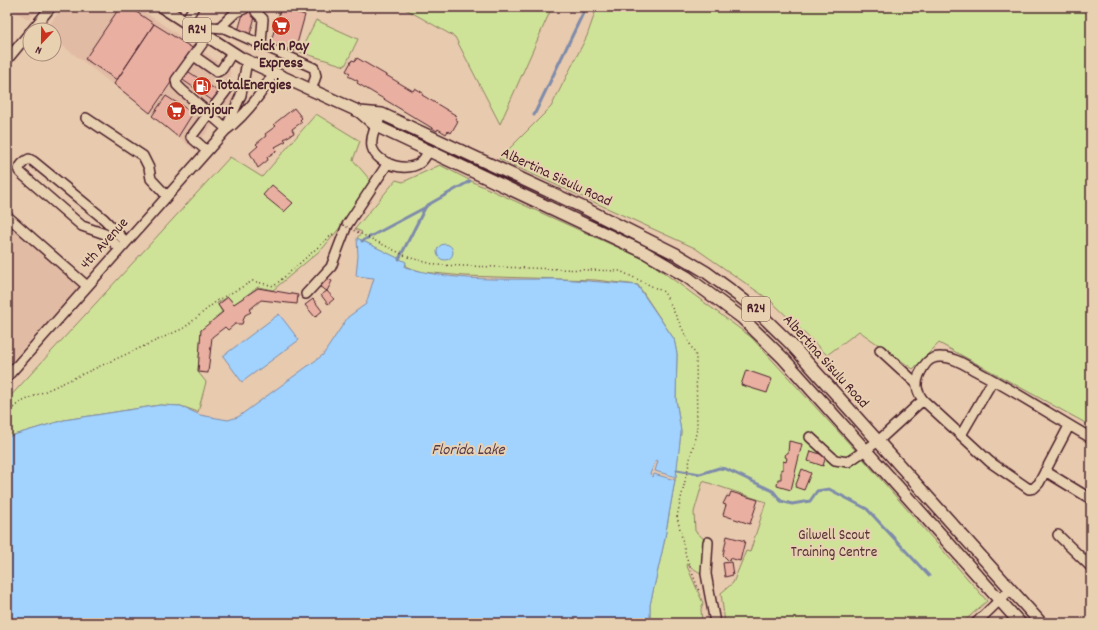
<svg xmlns="http://www.w3.org/2000/svg" width="1098" height="630" font-family="Dekko,sans-serif">
<rect width="100%" height="100%" fill="#e8caae"/>
<filter id="ink" filterUnits="userSpaceOnUse"><feTurbulence type="fractalNoise" baseFrequency=".025" numOctaves="2"/><feDisplacementMap in="SourceGraphic" scale="8" xChannelSelector="R" yChannelSelector="G"/><feConvolveMatrix kernelMatrix="1 2 1 2 8 2 1 2 1" color-interpolation-filters="sRGB"/></filter>
<g filter="url(#ink)">
<path fill="#e2bba5" d="M8 7H40L29 20Z
M63 7H137L230 70 233 100 193 149 150 113 54 39V30H45Z
M12 225 80 286 7 366V231Z"/>
<path fill="#cfe398" stroke="#8c8162" d="M402 7H552L500 124 455 37Z
M597 7H1091V426L939 343 913 369 859 331 827 355 771 301 695 248 499 159 551 107 587 36Z
M316 20 358 39 345 66 300 52Z
M316 114 360 141 353 160 371 181 347 219 323 248 273 290 258 287 234 304 228 297 217 303 222 312 217 316 218 318 201 330 198 372 206 382 198 412 181 406 160 405 64 420 7 437V400L230 157 262 177Z
M440 165 475 183 648 261 751 337 857 452 987 601 962 623H725L721 593 733 583 746 551 750 552 766 502 703 481 694 512 695 531 705 540 704 575 686 564 703 603 701 609 702 623H650V605L664 543 675 480 681 432 676 399 677 354 674 339 638 285 595 280 464 276 423 272 407 267 405 262 357 238 362 232 355 229 396 180 403 182Z"/>
<path fill="#a1d3fe" stroke="#7e8baa" d="M357 238 406 262 405 267C452 282 506 279 555 279 583 280 610 283 637 285L674 339 677 354 676 399 681 432 676 477 655 471 658 461 656 460 650 474 653 477 654 474 675 480 664 543 650 605V623H7V437L64 420 160 405 181 406 200 415 228 420 238 417 323 355 348 317 366 304 374 278 356 276 358 256Z
M437 252a8 8 0 1 1 16 0a8 8 0 1 1-16 0Z
M279 314 299 340 242 382 223 356Z"/>
<g fill="none" stroke-linecap="round" stroke-linejoin="round">
<path stroke="#7e8baa" stroke-width="3" d="M534 115 586 7
M362 241 426 207
M399 259 426 206 470 181
M677 470 700 474 719 468 726 469 773 491 781 501 792 504 810 501 817 491 829 489 867 509 929 576"/>
</g>
<path fill="#e9b0a2" stroke="#4a1f2b" d="M120 7H129L154 24 117 80 85 59Z
M245 7H258L250 34 238 31Z
M281 8 305 15 295 51 270 44Z
M154 24 194 49 150 113 114 84Z
M357 58 413 91 415 88 423 93 422 95 457 116 455 119 458 121 451 133 448 131 446 134 438 129 437 131 357 83 358 81 348 76 350 73 346 71 352 60 355 61Z
M186 70 219 92 213 101 180 78Z
M166 96 193 113 178 137 152 116Z
M294 108 302 118 300 120 302 122 292 129 294 133 284 139 286 141 275 147 278 150 267 157 268 160 258 168 250 153 258 146 256 144 266 136 265 134 276 126 274 124Z
M272 185 293 203 284 212 263 195Z
M325 277 332 281 327 291 320 287Z
M258 288 298 295 297 304 261 300 249 310 251 312 245 315 242 324H235L228 330 225 327 212 337 208 373 198 372 201 330 223 312 218 305 228 297 234 304Z
M327 291 334 299 328 304 321 295Z
M313 299 322 311 315 317 305 305Z
M746 370 772 379 767 393 741 385Z
M789 441 802 444 791 490 777 486 778 479H781V469L783 470V461L786 462 787 458 785 457 786 453H788Z
M811 451 826 456 823 466 808 461Z
M802 469 811 473 804 490 795 487Z
M731 492 758 500 750 524 723 515 726 505 723 504 727 496 729 497Z
M727 536 745 541 740 561 730 558 729 561 723 555Z
M731 562 733 575 725 577 723 563Z"/>
<g fill="none" stroke-linecap="round" stroke-linejoin="round">
<g stroke="#4a1f2b" stroke-width="12">
<path id="minor" d="M256 12 263 19 261 43
M185 22 194 7
M220 27 236 12 244 9
M32 30 51 7
M198 31 211 27 224 28 314 68 316 76 311 90
M207 37 176 80 177 85 182 90 227 129
M194 56 217 72 222 69 232 53
M7 60 30 32
M382 114C377 123 370 136 372 147 377 165 409 174 422 161 425 158 427 154 429 150
M86 118 143 156 149 168 151 179 167 196
M225 131 241 95 247 61
M207 151 191 137 229 87
M7 216 87 286
M120 249 105 234 82 226 23 175 19 171C19 166 24 161 29 159L33 161 104 219 126 242
M306 294 331 267 347 225 388 163
M880 350 917 384
M7 377 225 131C245 116 260 96 273 74
M1069 426 1039 483 1034 488 1029 489 990 462 923 400C917 392 915 385 919 375 924 365 929 356 941 357 955 357 968 367 980 373 1018 393 1054 417 1091 438
M961 435 993 380
M810 437 835 460 848 462 877 442 923 400
M1045 471 1091 499
M1058 535 1091 567
M708 542 706 574 715 623
M976 623 1011 589"/>
</g>
<g stroke="#4a1f2b" stroke-width="14">
<path id="major" d="M162 7 241 58 360 112 376 126 644 252 687 277 742 318 783 358 1020 623
M360 112 382 114 580 206 676 254 706 272 736 294 754 308 790 343 1041 623"/>
</g>
<path stroke="#4a1f2b" stroke-width="1.5" stroke-dasharray="1 3" stroke-linecap="butt" d="M408 257 436 265 620 271 664 292 696 356 697 429 677 516 686 556 699 591
M7 413 19 403 184 328 218 300 253 281 274 286 334 233"/>
<use href="#minor" stroke="#e8d1b1" stroke-width="9"/>
<use href="#major" stroke="#e8d1b1" stroke-width="11"/>
<path stroke="#4a1f2b" stroke-width="1.5" stroke-dasharray="1 3" stroke-linecap="butt" d="M343 225 408 257"/>
</g>
</g>
<defs>
<g id="supermarket-disc" transform="scale(1)"><circle r="9.5" fill="#c8321e" stroke="#e8d1b1"/><path d="M-6-5.5h2.5l.6 2H6L4.5 2H-2.5L-4.4-4H-6ZM-1.5 3.2a1.3 1.3 0 1 0 .1 0ZM3 3.2a1.3 1.3 0 1 0 .1 0Z" fill="#fff"/></g>
<g id="fuel-disc" transform="scale(1)"><circle r="9.5" fill="#c8321e" stroke="#e8d1b1"/><path d="M-5.5-6h7V0h2V4h1.3V-2.5L3-4.5l.8-.8L6-3V5H2.5V1h-1V6h-7ZM-4.2-4.7v3.2H.2V-4.7Z" fill="#fff"/></g>
</defs>
<g fill-rule="evenodd">
<use href="#supermarket-disc" x="281" y="26"/>
<use href="#fuel-disc" x="202" y="86"/>
<use href="#supermarket-disc" x="176" y="111"/>
</g>
<g text-anchor="middle" dominant-baseline="central" stroke-width="4" stroke-linejoin="round" paint-order="stroke">
<g fill="#e8d1b1" stroke="#795453" stroke-width="1">
<rect x="183" y="18" width="28" height="24" rx="3"/>
<rect x="742" y="297" width="28" height="24" rx="3"/>
</g>
<g font-size="14" font-weight="bold" fill="#4a1f2b">
<text x="197" y="30">R24</text>
<text x="756" y="309">R24</text>
</g>
<g font-size="15" font-weight="bold" fill="#4a1f2b" stroke="#e8d1b1" text-anchor="start">
<text x="281" y="47" text-anchor="middle">Pick n Pay<tspan x="281" dy="17">Express</tspan></text>
<text x="216" y="86">TotalEnergies</text>
<text x="190" y="111">Bonjour</text>
</g>
<g font-size="15" fill="#4a1f2b" stroke="#e8d1b1">
<text transform="translate(556 178) rotate(25)">Albertina Sisulu Road</text>
<text transform="translate(105 244) rotate(-48)">4th Avenue</text>
<text transform="translate(825 362) rotate(48)">Albertina Sisulu Road</text>
</g>
<g font-size="15" fill="#573336" stroke="#e8d1b1">
<text x="834" y="536">Gilwell Scout<tspan x="834" dy="17">Training Centre</tspan></text>
</g>
<g font-size="16" font-style="italic" fill="#573a4b" stroke="#e8d1b1">
<text x="468" y="450">Florida Lake</text>
</g>
</g>
<rect width="1098" height="630" fill="none" stroke="#e8d1b1" stroke-width="24"/>
<rect x="12" y="12" width="1074" height="606" fill="none" stroke="#4a1f2b" stroke-width="1.5" filter="url(#ink)"/>
<g transform="translate(42 42) rotate(202)"><circle r="19" fill="#e8d1b1" stroke="#a98a7b"/>
<path d="M0-3L7 15L0 10L-7 15Z" fill="#c8321e"/>
<text y="-6" font-size="11" font-weight="bold" text-anchor="middle" fill="#4a1f2b">N</text>
</g>
</svg>
